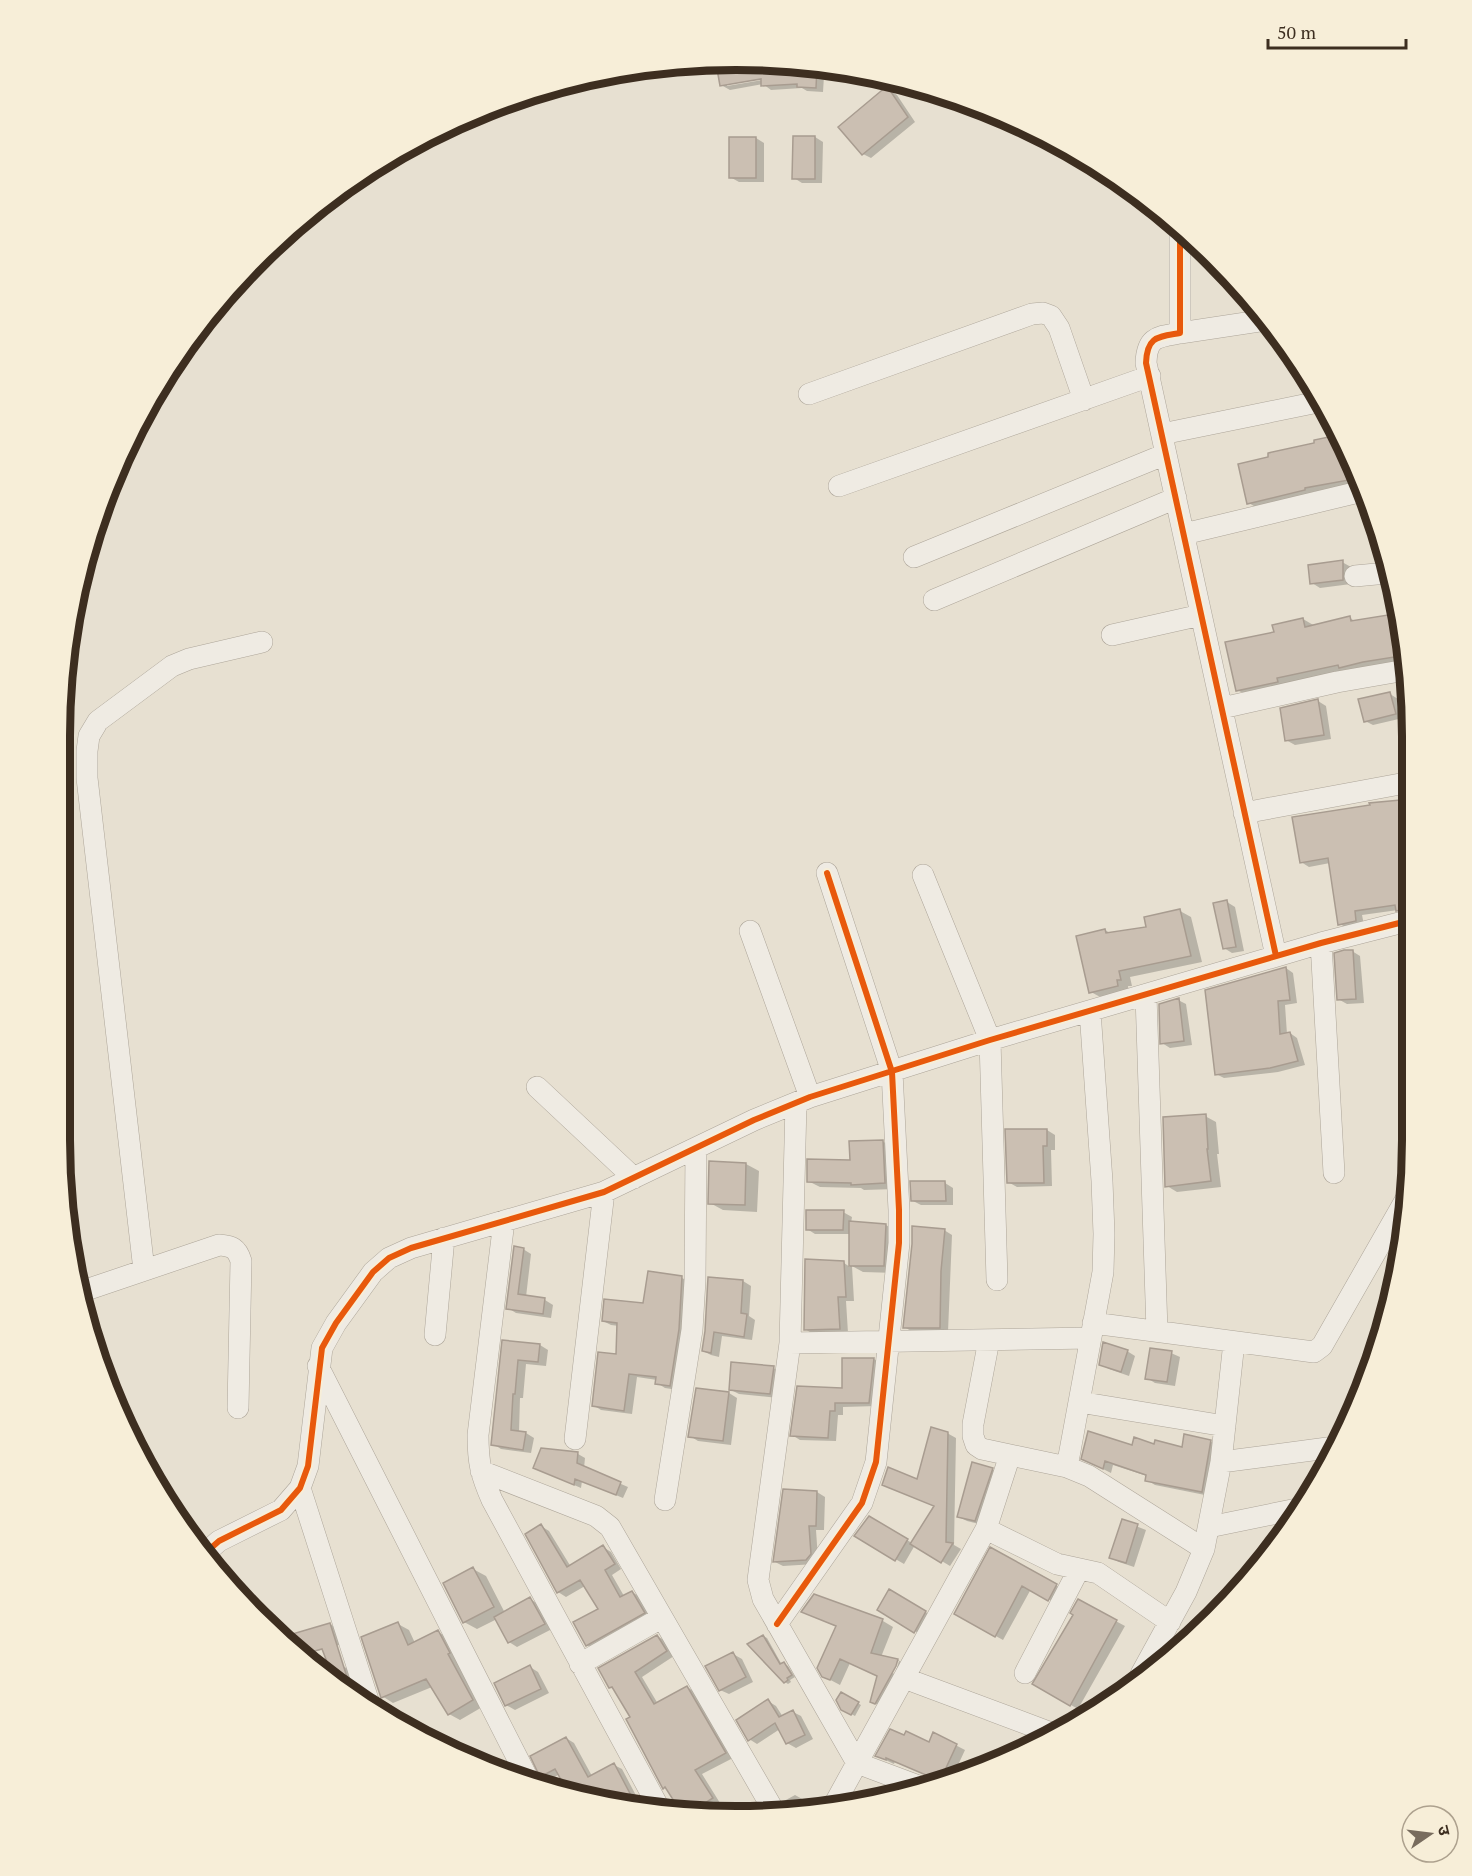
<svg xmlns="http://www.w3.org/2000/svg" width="1472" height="1876" font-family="'PT Serif','Noto Sans Devanagari',serif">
<rect width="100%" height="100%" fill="#e7e0d1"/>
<path fill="#0003" fill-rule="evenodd" d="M780 61 862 75 861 77 824 76 823 92 807 91 802 88 771 90 763 84 730 90 721 85ZM768 76 769 79 727 86V83Z
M889 90 897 95 915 122 871 158 863 154Z
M815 137 823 142 822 183H802L794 178Z
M756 138 764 143V182H739L730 177Z
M1339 437 1355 472 1357 484 1313 492V494L1257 508 1249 503 1316 444 1315 441Z
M126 453 103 515 98 513Z
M1342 562 1351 567V584L1320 588 1312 583Z
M1394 616 1396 617 1405 663 1249 696 1237 690 1276 633 1303 619 1315 626 1350 618 1356 622Z
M1390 694 1398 699 1403 718 1373 725 1365 721Z
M1318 701 1326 706 1331 739 1295 745 1286 740Z
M1401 799H1411V913L1405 915 1398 910 1362 915 1364 925 1348 929 1340 924 1330 863 1309 867 1301 862 1401 801Z
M1227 902 1235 907 1244 951 1232 953 1224 948Z
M1180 911 1191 917 1202 962 1130 977 1132 986H1128L1129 992 1102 998 1091 992 1105 930 1110 933 1148 928Z
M1352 951 1360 956 1364 1003 1347 1004 1338 999Z
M1286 968 1293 973 1297 1003 1285 1005 1287 1034 1290 1033 1297 1038 1305 1065 1278 1072 1224 1078 1216 1074Z
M1178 1000 1186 1004 1192 1045 1170 1048 1162 1043Z
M1205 1116 1216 1122 1219 1154H1217L1221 1187 1177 1192 1167 1186Z
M1047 1130 1055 1135V1150H1051L1052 1186 1017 1187 1008 1182Z
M882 1141 894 1148 896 1189 864 1190 861 1188 820 1187 808 1181 852 1161Z
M746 1164 759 1171 757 1212 723 1210 710 1203Z
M945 1183 953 1188V1205H921L913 1201Z
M843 1212 852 1217 851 1223 886 1225 899 1233 896 1273 863 1272 852 1266 854 1301H846L848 1333 813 1334 805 1329 844 1263 850 1267 851 1234H815L807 1229Z
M944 1230 952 1235 948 1332H913L904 1327Z
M523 1249 531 1254 526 1297 545 1300 553 1305 551 1318 516 1313 508 1308Z
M682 1278 690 1282 678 1390 665 1388 657 1383V1380L637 1377 632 1414 601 1410 593 1405 617 1355 619 1326 611 1325 603 1321 644 1305Z
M709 1278 743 1281 751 1286 749 1316 755 1320 752 1340 722 1336 719 1357 711 1355 703 1351 706 1331Z
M504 1341 540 1345 548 1350 546 1366 526 1364 523 1398H520L519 1432 526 1433 534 1438 531 1453 501 1449 493 1444Z
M1127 1351 1135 1356 1129 1376 1109 1369 1100 1364Z
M1171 1353 1180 1357 1175 1386 1155 1383 1147 1378Z
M874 1359 882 1364 877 1406 843 1407V1415H838L836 1441 800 1440 792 1435 844 1390Z
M773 1368 782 1372 778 1398 739 1394 731 1390Z
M729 1393 737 1398 731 1445 698 1441 690 1436Z
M947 1433 956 1438 954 1545 961 1549 950 1566 915 1545 904 1564 856 1536 869 1518 912 1543 936 1507 883 1485 918 1481Z
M1210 1441 1218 1446 1210 1496 1155 1485 1147 1480V1476L1113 1465 1111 1473 1091 1463 1133 1447 1183 1449Z
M542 1449 578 1454 585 1458 584 1468 628 1487 623 1498 582 1481 581 1488 535 1468Z
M992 1469 1000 1474 983 1525 967 1521 959 1517Z
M817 1492 825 1497 824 1530H816L818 1559 815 1564 783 1566 775 1562Z
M1123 1521 1146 1530 1134 1567 1119 1562 1111 1558Z
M541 1526 549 1531 571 1567 603 1547 611 1552 621 1569 612 1575 624 1596 632 1592 640 1597 652 1617 595 1650 587 1645 600 1610 585 1586 566 1597 558 1592Z
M991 1550 1064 1590 1057 1604 1031 1589 1003 1640 956 1614Z
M473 1569 486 1576 505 1613 530 1599 538 1604 552 1629 517 1647 509 1642 497 1619 477 1629 464 1622Z
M890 1591 934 1617 923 1636 879 1609Z
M814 1596 883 1621 893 1627 881 1657 898 1660 907 1666 881 1707 871 1701 879 1676 850 1663 840 1685 823 1676 837 1627 803 1612ZM896 1661H899L895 1674 892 1673Z
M1078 1601 1125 1626 1078 1709 1034 1684 1075 1614Z
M330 1624 338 1629 343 1644 305 1654 276 1632 287 1629 296 1634Z
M398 1624 409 1630 415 1643 438 1632 449 1638 484 1706 460 1720 449 1714 432 1687 393 1703 382 1696Z
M657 1636 666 1641 674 1656 642 1677 658 1704 687 1687 695 1692 733 1758 702 1774 720 1803 706 1812 681 1809 669 1790 664 1787 632 1717 616 1691 610 1687Z
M763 1636 767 1638 782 1665 784 1664 788 1666 795 1677 790 1680 791 1682 788 1684 785 1682Z
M733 1654 742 1659 753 1682 729 1694 720 1690Z
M343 1666 351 1671 356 1686 349 1688Z
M530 1667 538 1672 549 1693 515 1710 506 1705Z
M841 1694 861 1705 855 1716 842 1709Z
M768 1701 776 1706 783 1717 793 1712 801 1716 813 1739 796 1748 787 1743 780 1729 757 1744 749 1739Z
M934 1734 965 1750 953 1776 940 1781 895 1761 894 1764 877 1756 929 1744Z
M566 1738 574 1743 592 1776 614 1765 622 1769 640 1803 570 1794 560 1774 549 1780 541 1776Z
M505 1765 514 1769 516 1774 499 1767Z
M795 1795 804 1800 809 1806 788 1809 784 1801Z"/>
<path fill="#cbbfb2" stroke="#a89c90" stroke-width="1.5" d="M780 61 817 67 816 88 797 87V84L761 86V79L720 86 717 69 753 62Z
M887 86 908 117 862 155 838 127Z
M793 136H815V179H792Z
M729 137H756V178H729Z
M1338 435 1344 448 1349 480 1305 488V490L1247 504 1238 464 1268 457V453L1314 443V440Z
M1343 560V580L1310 584 1308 565Z
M1394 614 1401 656 1363 662 1339 668 1338 665 1277 678 1278 682 1236 691 1225 642 1274 632 1272 625 1303 618 1305 627 1350 616 1351 621Z
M1390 692 1396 714 1364 722 1358 699Z
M1318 699 1324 735 1285 741 1280 708Z
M1411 799V839H1403L1411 884V908L1396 911 1395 905 1355 911 1356 921 1338 925 1328 858 1300 863 1292 817 1370 805 1369 803Z
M1227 900 1236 947 1223 949 1213 903Z
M1180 909 1191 956 1119 971 1121 980H1117L1118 986 1089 993 1076 936 1105 929 1106 933 1146 927 1144 917Z
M1344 950H1353L1356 999 1337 1000 1334 953Z
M1286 967 1290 1000 1278 1001 1280 1034 1290 1032 1298 1061 1270 1068 1215 1075 1205 990Z
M1179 998 1184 1041 1160 1044 1159 1004Z
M1206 1114 1208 1149H1207L1211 1181 1165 1187 1163 1117Z
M1005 1129H1047V1146H1043L1044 1183H1007Z
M883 1140 885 1183 851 1185V1183L807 1182V1159L850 1160 849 1141Z
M709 1161 746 1163 745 1205 708 1204Z
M910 1181H945L946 1201H911Z
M806 1210H844L843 1230H806Z
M849 1221 886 1224 884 1266H849Z
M912 1226 945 1229 941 1271 940 1328H903L912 1244Z
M514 1246 524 1248 518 1294 545 1298 543 1314 506 1309Z
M805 1259 844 1261 846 1297H838L840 1329 804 1330Z
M648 1271 682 1276 679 1329 670 1386 655 1384 656 1377 629 1374 624 1411 592 1406 598 1352 616 1354 617 1323 602 1321 604 1299 643 1303Z
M708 1277 743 1280 741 1313 747 1314 744 1337 714 1332 711 1353 702 1351 705 1331Z
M502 1340 540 1344 538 1362 518 1360 515 1394H513L511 1430 526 1432 523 1450 491 1445Z
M1103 1342 1128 1350 1121 1372 1099 1365Z
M1150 1348 1172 1351 1167 1382 1145 1379Z
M842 1358H874L869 1403H835V1411H830L828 1438 790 1436 797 1386 842 1388Z
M731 1362 774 1366 770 1394 729 1390Z
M696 1388 729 1392 723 1441 688 1437Z
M931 1427 948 1432 946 1542 953 1543 941 1563 910 1544 934 1506 882 1485 888 1467 917 1479Z
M1088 1431 1132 1445 1134 1437 1154 1444 1155 1440 1182 1447 1184 1434 1211 1440 1202 1492 1145 1481 1146 1475 1105 1461 1103 1469 1081 1459Z
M541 1448 578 1452 577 1463 621 1482 616 1495 575 1479 574 1485 533 1468Z
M972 1462 993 1468 975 1521 957 1517Z
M783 1489 817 1491 816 1526H809L811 1554 806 1560 773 1562Z
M869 1516 908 1539 895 1561 854 1536Z
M1122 1519 1138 1524 1126 1563 1109 1558Z
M541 1524 567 1567 603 1545 615 1564 605 1570 620 1597 632 1591 645 1613 586 1646 573 1622 598 1609 580 1580 557 1593 525 1534Z
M990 1547 1057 1584 1048 1601 1022 1586 995 1637 954 1614Z
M473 1567 494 1607 463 1623 443 1583Z
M889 1589 926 1611 914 1633 877 1610Z
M814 1594 883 1619 871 1653 898 1659 896 1666 875 1704 870 1702 877 1676 840 1659 830 1680 822 1677 817 1668 836 1626 801 1612Z
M530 1597 545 1624 508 1643 494 1617Z
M1078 1599 1117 1620 1070 1706 1032 1684 1073 1615 1070 1613Z
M398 1622 408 1645 438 1630 450 1653 448 1654 473 1700 448 1715 426 1679 381 1698 361 1637Z
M330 1623 351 1690 332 1675 322 1649 304 1654 282 1637Z
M657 1635 667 1651 635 1672 654 1704 687 1686 726 1753 695 1770 713 1798 694 1810 679 1809 665 1787 663 1789 626 1719 630 1717 612 1687 609 1688 598 1668Z
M763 1635 780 1664 784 1662 792 1675 787 1678 788 1680 784 1683 747 1644Z
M733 1652 746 1677 719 1691 705 1666Z
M530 1665 541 1689 505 1706 494 1683Z
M841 1692 859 1702 851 1715 841 1710 836 1700Z
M768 1699 779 1717 793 1710 805 1735 786 1744 775 1723 748 1741 736 1720Z
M890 1729 904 1735 906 1731 929 1742 933 1732 957 1744 940 1781 886 1758V1760L875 1756Z
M566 1737 588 1777 614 1763 635 1803 598 1798 595 1791 585 1796 569 1794 555 1769 540 1777 530 1756Z"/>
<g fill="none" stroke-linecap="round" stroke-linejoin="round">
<g stroke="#ada599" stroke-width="22">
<path id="minor" d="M1180 230V333C1158 337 1147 336 1146 363L1276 956
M1180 333 1266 320
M809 394 1032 314 1043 313 1051 316 1059 328 1084 400
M1162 434 1323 401
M839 486 1150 376
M1184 534 1363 491
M914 557 1166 454
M1355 576 1387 573
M934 600 1176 498
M1112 635 1201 615
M1222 708 1337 682 1406 670
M1244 813 1411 782
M923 875 990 1040 997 1280
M750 931 810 1097
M1321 943 1334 1173
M1146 995 1157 1331
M537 1087 634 1178
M796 1103 790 1343 758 1580 763 1599 857 1763 924 1788
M504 1221 478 1435C478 1463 481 1475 492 1500L658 1806
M144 1270 87 778V751L89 736 98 721 172 666 189 659 262 642
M80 1292 219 1245C232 1246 237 1248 241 1261L238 1408
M1093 1323 1314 1352 1322 1346 1406 1199
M435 1335 444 1238
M790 1343 1091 1338
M318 1366 528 1779
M1079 1402 1225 1426
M575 1439 604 1192
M1010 1455 1067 1467 1089 1476 1204 1549
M1221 1462 1234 1342
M1067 1467 1103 1272 1104 1234 1102 1181 1090 1011
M481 1471 596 1516 610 1527 774 1811
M300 1488 369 1703
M665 1500 692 1330 695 1280 696 1148
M1209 1527 1302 1508
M986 1529 1057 1564 1098 1573 1170 1622
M209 1554 211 1548 219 1541 281 1510 300 1488 308 1466 322 1348 336 1323 373 1272 389 1258 411 1248 604 1192 754 1120 810 1097 990 1040 1321 943 1411 920
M777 1624 862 1503 876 1462 899 1243V1210L892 1072 827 873
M580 1664 661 1618
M1025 1673 1079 1569
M1141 1674 1186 1592 1204 1549 1221 1462 1335 1447
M904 1678 1054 1734
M835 1803 986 1529 1010 1455 982 1449 976 1445 973 1436V1424L989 1340"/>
</g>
<use href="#minor" stroke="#efebe3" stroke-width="21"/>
<g stroke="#f7eed8" stroke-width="10">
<path id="cycleway" d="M1180 230V333C1158 337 1147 336 1146 363L1276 956
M209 1554 211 1548 219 1541 281 1510 300 1488 308 1466 322 1348 336 1323 373 1272 389 1258 411 1248 604 1192 754 1120 810 1097 990 1040 1321 943 1411 920
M777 1624 862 1503 876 1462 899 1243V1210L892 1072 827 873"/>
</g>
<use href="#cycleway" stroke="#e8590c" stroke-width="6"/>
</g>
<path d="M0 0H1472V1876H0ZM736 70H736A666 666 0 0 1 1402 736V1140A666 666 0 0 1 736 1806H736A666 666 0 0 1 70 1140V736A666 666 0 0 1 736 70Z" fill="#f7eed8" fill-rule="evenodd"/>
<path fill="none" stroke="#3d2e20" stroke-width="8" d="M736 70H736A666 666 0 0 1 1402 736V1140A666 666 0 0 1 736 1806H736A666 666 0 0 1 70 1140V736A666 666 0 0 1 736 70Z"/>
<g transform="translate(1430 1834) rotate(76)"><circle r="28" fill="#f7eed8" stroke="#ada18e" stroke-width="1.5"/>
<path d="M0-4.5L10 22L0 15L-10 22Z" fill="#786c5e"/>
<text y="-9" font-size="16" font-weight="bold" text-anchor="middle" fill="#3d2e20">उ</text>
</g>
<path d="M1268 39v9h138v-9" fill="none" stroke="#3d2e20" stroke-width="3"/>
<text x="1277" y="39" font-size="18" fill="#3d2e20" stroke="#f7eed8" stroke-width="4.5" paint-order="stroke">50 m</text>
</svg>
